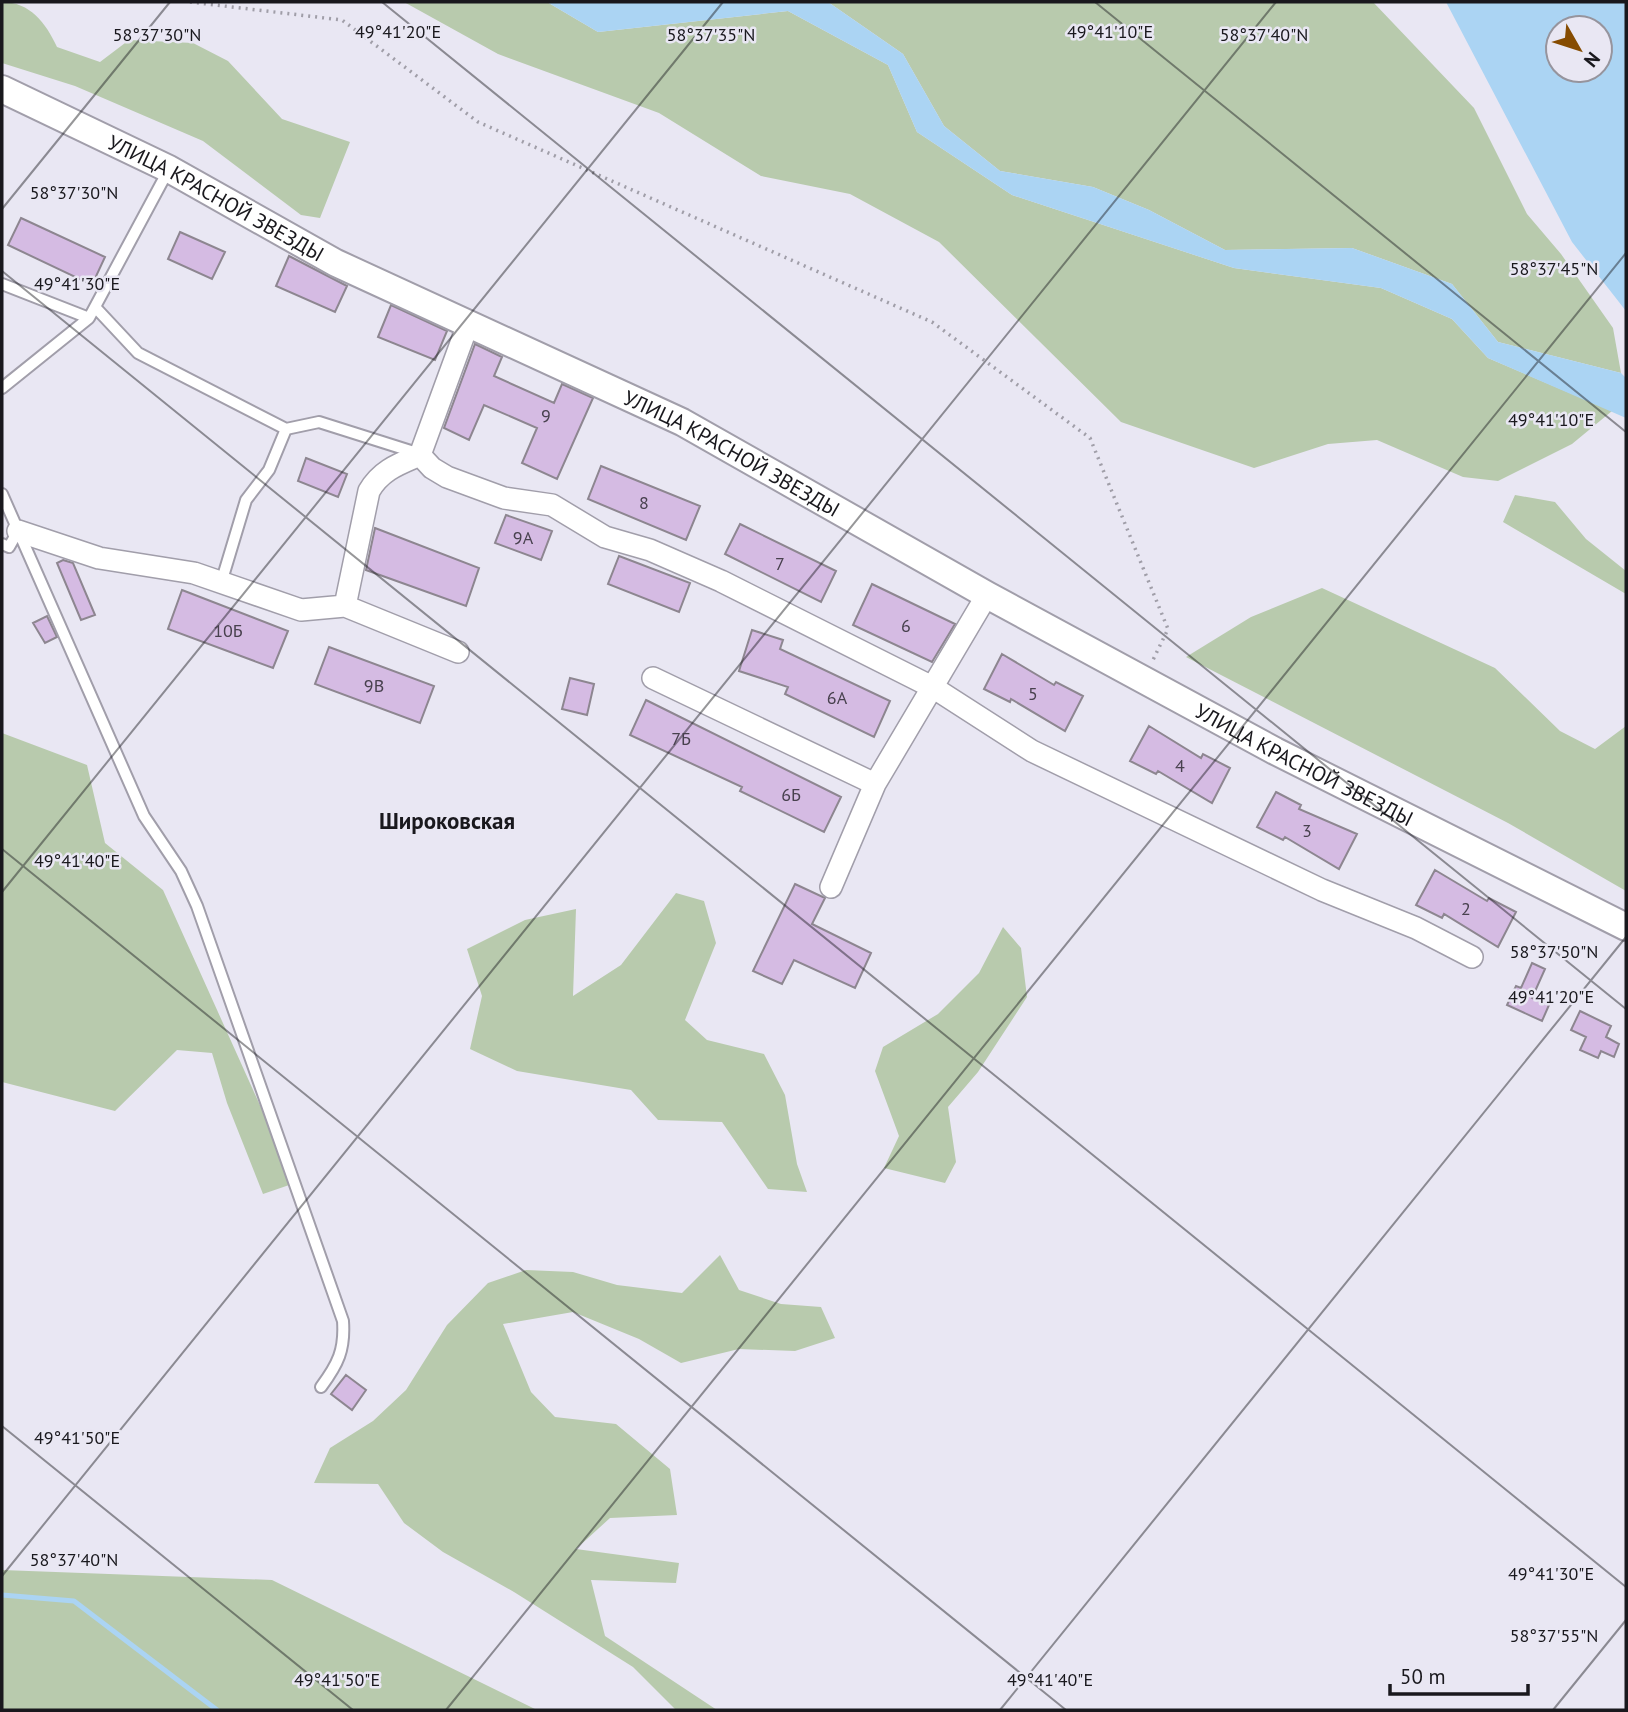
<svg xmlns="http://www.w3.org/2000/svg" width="1628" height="1712" font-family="'PT Sans',sans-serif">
<rect width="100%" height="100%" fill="#e9e7f3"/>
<path fill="#b8caad" d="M2 2C30 2 46 23 57 47L100 62 129 40 193 43 228 61 282 119 350 142 320 218 301 215 203 141 75 86 2 63Z
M404 2H547L598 32 788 11 888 65 917 132 1012 195 1234 268 1381 288 1452 319 1488 358 1612 411 1572 444 1498 481 1463 477 1377 440 1328 444 1254 468 1121 422 939 242 850 194 761 176 659 113 498 54Z
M828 2H1373L1474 108 1527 214 1561 254 1613 328 1621 373 1498 342 1452 284 1352 248 1225 250 1149 210 1093 187 1000 171 944 126 903 54Z
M1515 495 1555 502 1586 539 1626 571V594L1503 522Z
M1322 588 1495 668 1560 731 1595 749 1626 726V891L1508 823 1186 657 1251 617Z
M2 733 87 765 105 843 163 890 295 1183 263 1194 227 1103 212 1053 177 1050 115 1111 2 1082Z
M676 893 704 901 716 943 685 1020 707 1040 764 1054 785 1095 797 1164 807 1192 768 1189 722 1122 658 1120 631 1090 517 1071 470 1049 482 996 467 949 525 920 576 909 573 996 621 965Z
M1003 927 1021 948 1027 997 978 1072 948 1107 956 1162 945 1183 884 1168 899 1136 875 1071 883 1047 938 1014 979 973Z
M720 1255 739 1290 781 1304 821 1307 835 1338 795 1351 739 1349 681 1363 639 1339 573 1312 503 1324 531 1392 555 1417 616 1424 670 1469 677 1515 610 1518 576 1549 679 1563 676 1583 591 1580 605 1636 717 1710H676L633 1667 514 1592 443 1552 404 1523 378 1484 314 1483 330 1448 373 1421 406 1390 447 1325 488 1283 526 1270 573 1272 617 1285 682 1293Z
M2 1570 272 1580 537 1710H2Z"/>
<path fill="#abd4f3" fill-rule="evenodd" d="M547 2H828L903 54 944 126 1000 171 1093 187 1149 210 1225 250 1352 248 1452 284 1498 342 1621 373 1626 378V418L1488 358 1452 319 1381 288 1234 268 1012 195 917 132 888 65 788 11 598 32Z
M1446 2H1626V311L1572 242ZM1558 28H1600V70H1558Z"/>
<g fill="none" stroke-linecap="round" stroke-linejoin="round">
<path stroke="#abd4f3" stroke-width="5" d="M2 1595 74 1601 217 1710"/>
</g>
<path fill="#d5bbe3" stroke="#8d8690" stroke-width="2" d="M21 218 105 257 92 285 8 245Z
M180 232 225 252 212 279 168 259Z
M289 256 347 286 335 312 276 286Z
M391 305 447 331 435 360 378 337Z
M475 344 502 357 494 376 554 403 562 384 593 398 557 479 522 463 537 428 484 405 469 440 444 428Z
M306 458 347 474 338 497 298 481Z
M601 466 700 506 686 540 588 499Z
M506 515 552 531 541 560 495 543Z
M740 524 836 571 821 602 725 554Z
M375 528 479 568 466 606 366 570Z
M619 556 690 583 679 612 608 584Z
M63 560 73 563 95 615 81 620 57 563Z
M872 584 955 624 932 662 853 625Z
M182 590 288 631 273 668 168 629Z
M47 616 57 637 45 643 33 623Z
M752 630 783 640 780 649 890 701 874 737 785 694 788 687 739 671Z
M329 647 434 686 420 723 315 684Z
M1002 654 1054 685 1056 682 1083 696 1065 731 1011 699 1010 702 984 689Z
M570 678 594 684 587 715 562 709Z
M646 700 841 797 824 832 740 791 742 787 630 735Z
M1149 726 1201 758 1203 754 1230 768 1212 803 1158 771 1156 774 1130 761Z
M1276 792 1301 805 1299 809 1357 834 1339 869 1285 837 1283 840 1257 827Z
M1435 870 1487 901 1489 898 1516 912 1498 947 1444 914 1442 918 1416 905Z
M795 884 825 898 812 924 871 953 855 988 794 960 782 984 753 971Z
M1532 963 1545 969 1532 998 1549 1005 1542 1021 1507 1005 1516 986 1521 988Z
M1580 1011 1611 1026 1606 1037 1619 1044 1614 1057 1601 1051 1598 1058 1580 1050 1586 1037 1571 1030Z
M346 1375 366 1390 352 1410 331 1394Z"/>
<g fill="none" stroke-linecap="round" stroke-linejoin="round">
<g stroke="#a19eaa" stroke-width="14">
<path id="service" d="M2 284 89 318 169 169
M95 307 138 353 286 429
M2 388 89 318
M2 494 144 816 181 871 197 906 343 1321C345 1350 338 1364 321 1387
M2 544 9 547 18 531
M221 583 246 500 269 470 286 429 319 422 417 453"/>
</g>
<g stroke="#a19eaa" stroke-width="24">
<path id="minor" d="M420 455 432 468 447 477 504 498 552 505 605 537 650 550 721 581 934 688 1032 751 1322 890 1416 928 1472 957
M18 531 99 558 194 573 301 610 345 606 458 652
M345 606 369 491C381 470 399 464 420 455L468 324
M653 678 875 784
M831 887 875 784 987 595"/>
</g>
<g stroke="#a19eaa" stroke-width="30">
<g id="tertiary">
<path id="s1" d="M2 89 169 169 336 263 682 422 987 595 1275 751 1626 927"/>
</g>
</g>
<path stroke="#a09ea8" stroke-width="3.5" stroke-dasharray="2 5" stroke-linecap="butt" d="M190 2 342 20 478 122 932 322 1090 438 1168 629 1152 662"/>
<use href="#service" stroke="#fff" stroke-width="10"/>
<use href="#minor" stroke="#fff" stroke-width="21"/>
<use href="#tertiary" stroke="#fff" stroke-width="26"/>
</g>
<path fill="none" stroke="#19181d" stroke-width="2" stroke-opacity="0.45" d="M382 2 1626 1009M1095 2 1626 432M2 209 170 2M2 271 1626 1587M2 849 1066 1710M2 892 723 2M2 1426 353 1710M2 1576 1276 2M446 1710 1626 253M1000 1710 1626 937M1553 1710 1626 1620"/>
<g text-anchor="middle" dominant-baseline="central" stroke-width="5" stroke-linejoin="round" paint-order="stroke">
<g font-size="18" fill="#48414e">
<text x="546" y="415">9</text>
<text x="644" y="502">8</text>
<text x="523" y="537">9А</text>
<text x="780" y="563">7</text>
<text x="906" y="625">6</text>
<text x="228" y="630">10Б</text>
<text x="374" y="685">9В</text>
<text x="1033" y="693">5</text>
<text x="837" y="697">6А</text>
<text x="681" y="738">7Б</text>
<text x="1180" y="765">4</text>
<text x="791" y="794">6Б</text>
<text x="1307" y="830">3</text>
<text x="1466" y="908">2</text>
</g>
<g font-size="21" fill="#19181d" stroke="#e9e7f3">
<text stroke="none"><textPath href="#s1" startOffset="240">УЛИЦА КРАСНОЙ ЗВЕЗДЫ</textPath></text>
<text stroke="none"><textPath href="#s1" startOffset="816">УЛИЦА КРАСНОЙ ЗВЕЗДЫ</textPath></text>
<text stroke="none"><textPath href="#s1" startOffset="1468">УЛИЦА КРАСНОЙ ЗВЕЗДЫ</textPath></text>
</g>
<g font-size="23" font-weight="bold" fill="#19181d" stroke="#e9e7f3">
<text x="447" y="820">Широковская</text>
</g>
</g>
<g font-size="18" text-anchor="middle" fill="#19181d" stroke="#e9e7f3" stroke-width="5" stroke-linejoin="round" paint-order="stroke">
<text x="398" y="38">49°41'20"E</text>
<text x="1110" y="38">49°41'10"E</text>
<text x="157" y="41">58°37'30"N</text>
<text x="711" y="41">58°37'35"N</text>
<text x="1264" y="41">58°37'40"N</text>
<text x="74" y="199">58°37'30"N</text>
<text x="1554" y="275">58°37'45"N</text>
<text x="77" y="290">49°41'30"E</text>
<text x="1551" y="426">49°41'10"E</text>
<text x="77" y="867">49°41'40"E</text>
<text x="1554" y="958">58°37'50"N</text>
<text x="1551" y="1003">49°41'20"E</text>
<text x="77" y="1444">49°41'50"E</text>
<text x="74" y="1566">58°37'40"N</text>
<text x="1551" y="1580">49°41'30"E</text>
<text x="1554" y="1642">58°37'55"N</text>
<text x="337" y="1686">49°41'50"E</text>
<text x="1050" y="1686">49°41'40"E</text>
</g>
<rect width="1628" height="1712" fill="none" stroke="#19181d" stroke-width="7"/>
<g transform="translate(1579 49) rotate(129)"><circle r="33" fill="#e9e7f3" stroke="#96949d" stroke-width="2"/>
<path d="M0-5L12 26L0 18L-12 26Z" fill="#864c01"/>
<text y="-10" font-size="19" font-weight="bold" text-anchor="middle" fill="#19181d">N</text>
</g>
<path d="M1390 1684v10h138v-10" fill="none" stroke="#19181d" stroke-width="3.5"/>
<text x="1400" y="1684" font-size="21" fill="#19181d" stroke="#e9e7f3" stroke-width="5" paint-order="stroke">50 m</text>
</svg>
